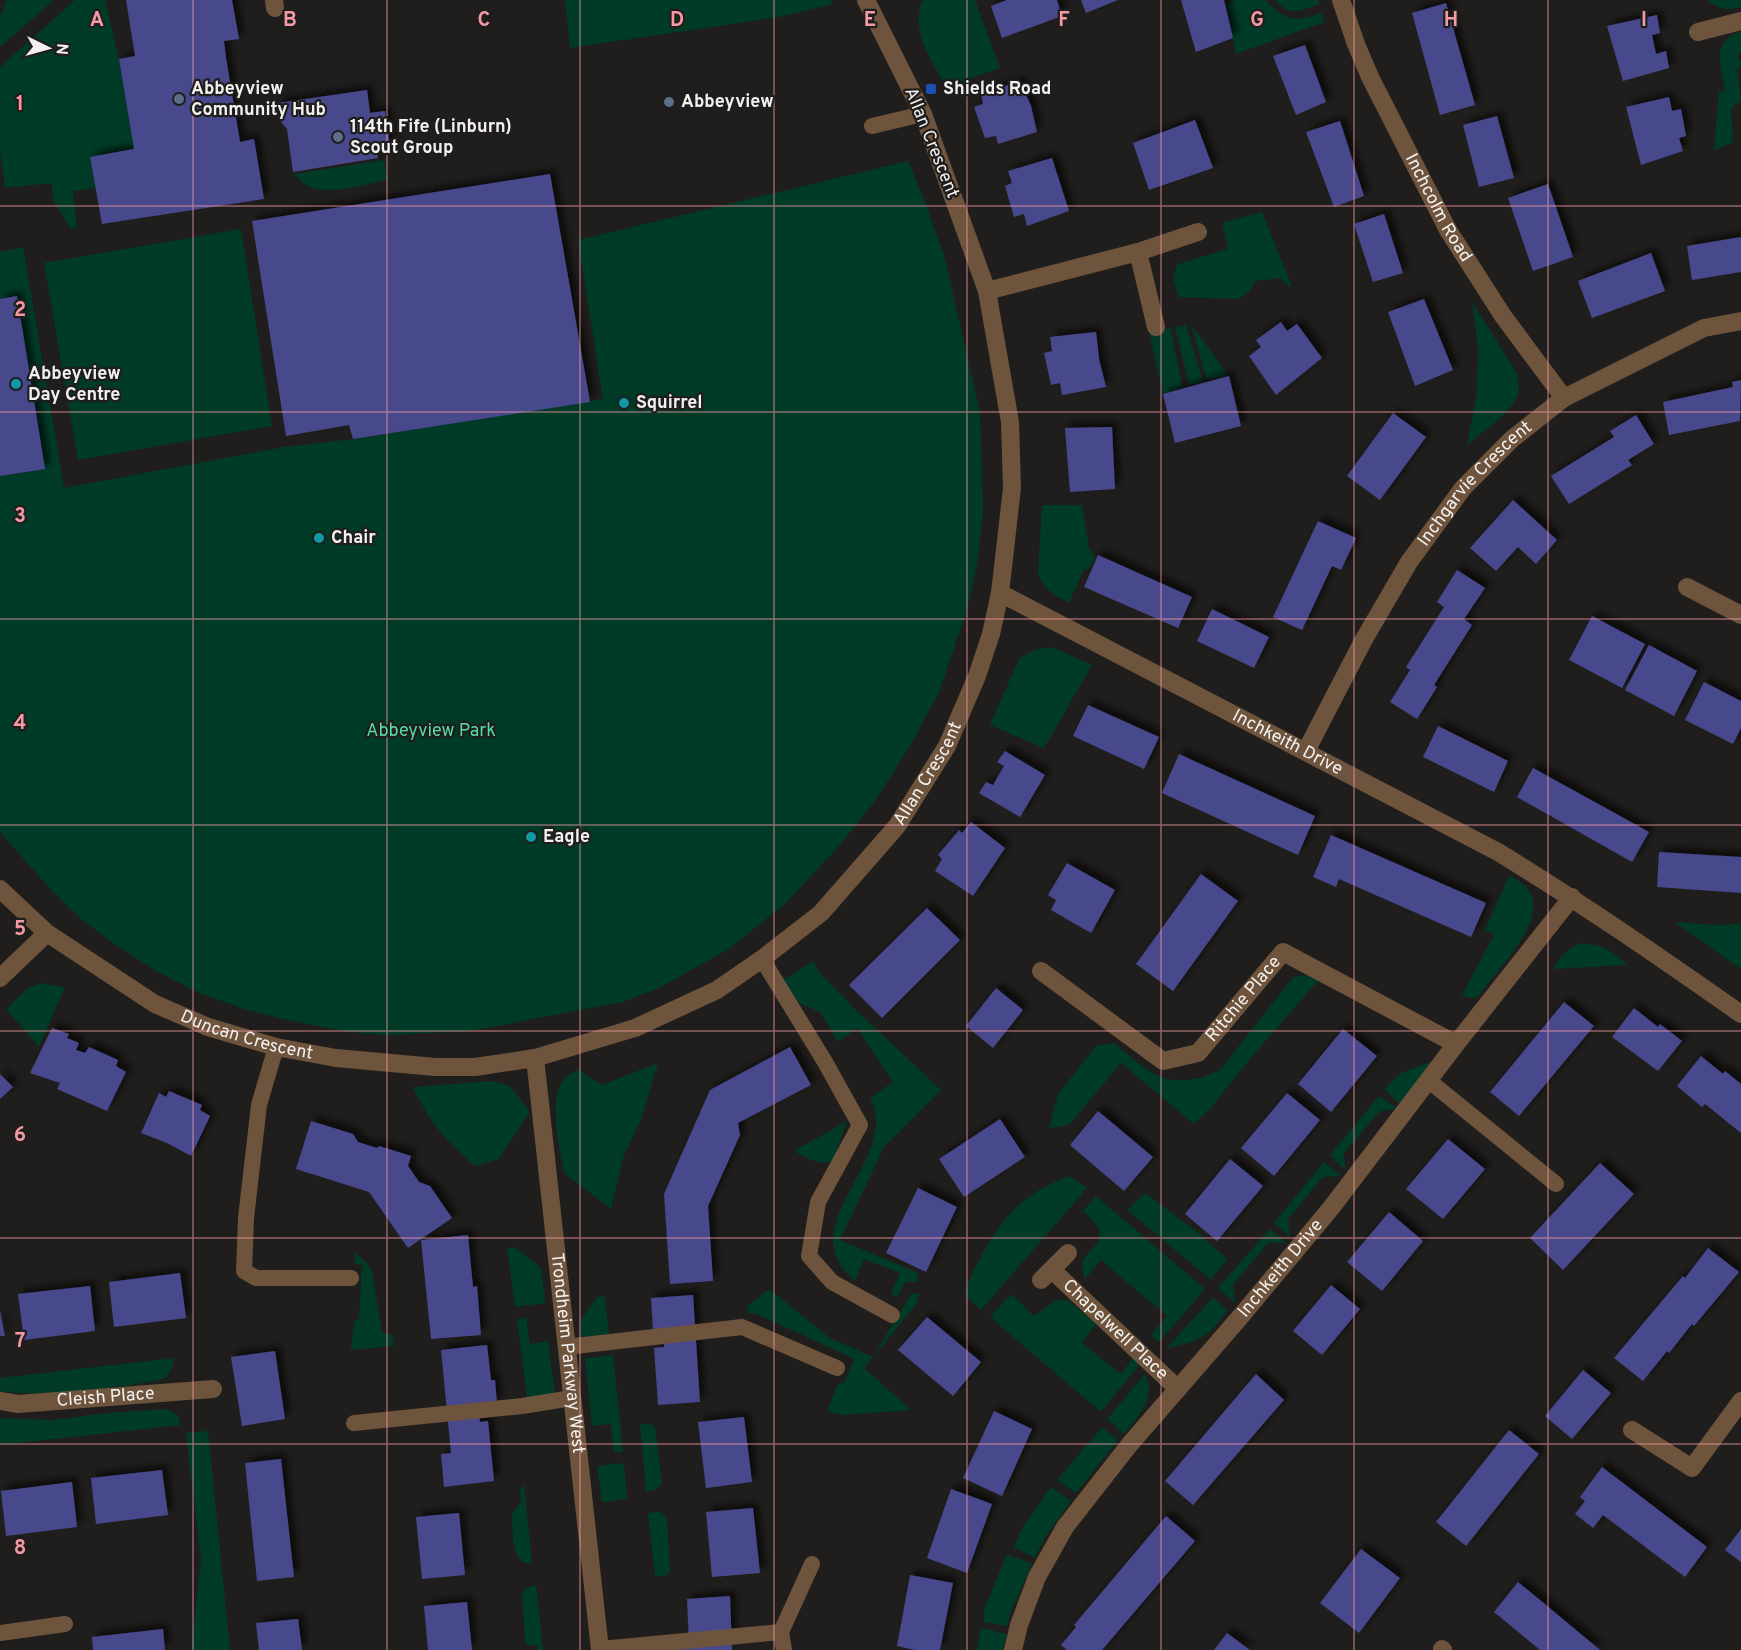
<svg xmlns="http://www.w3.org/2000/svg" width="1741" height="1650" font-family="Overpass,sans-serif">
<defs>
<filter id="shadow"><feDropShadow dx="5.5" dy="-5.5" stdDeviation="3" flood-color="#0009"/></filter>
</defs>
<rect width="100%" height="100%" fill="#201e1c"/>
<path fill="#003b27" d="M6 0H54L0 47V17Z
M75 0H105L119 59 134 149 90 157 95 188 73 191 77 227 71 229 54 201 51 183 5 188 0 152V67Z
M565 0H831L833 4 779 17 570 48Z
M923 0H975L1000 68 946 87C932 61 909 30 923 0Z
M1238 0H1265C1285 20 1294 23 1321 13L1324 22 1236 54 1226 3Z
M1275 0H1318L1319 4C1300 11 1290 17 1275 0Z
M1708 0H1741V7C1728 11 1718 10 1708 0Z
M1741 32V53L1737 55 1741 64 1737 70 1741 101 1731 108 1733 142 1714 151 1719 92 1725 90C1721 67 1710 40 1741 32Z
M384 160 387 180C360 185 312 203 295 174Z
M908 161 927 207 945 259 980 412 983 512 977 563 967 610 940 690 913 741 875 801 838 847 786 903 729 949 661 987 623 1002 470 1031 387 1035 349 1032 283 1019 244 1009 197 992 156 971 116 945 81 919 53 892 0 832V476L44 469 17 296 0 299V252L23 247 64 488 284 447 354 439 603 399 578 240Z
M1262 212 1292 286 1289 287 1280 278 1255 281 1250 290 1239 299 1179 297 1173 278 1177 265 1184 262 1228 249 1222 223Z
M241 229 272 426 78 460 44 263Z
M1472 302 1517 373C1518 380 1520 390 1517 397 1509 414 1481 433 1467 445L1477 393 1478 349Z
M1191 324 1228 375 1207 380Z
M1186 325 1203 382 1189 385 1175 327Z
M1170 328 1183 388 1163 394 1149 332Z
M1042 505H1082L1089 548 1095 558 1090 568 1083 571 1069 603C1054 594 1043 590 1038 573Z
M1052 647 1092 665 1044 748 990 725 1019 659 1034 650Z
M1509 876C1571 902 1498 966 1478 997L1471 998 1462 995 1494 935 1485 930Z
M1675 922 1714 925 1741 924V969Z
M1582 943C1602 945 1614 951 1627 965L1553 969C1561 955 1567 948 1582 943Z
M813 961 819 972 858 1012 941 1090 884 1147 840 1240 918 1273 917 1282H905L897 1298 891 1294 900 1273 864 1259 855 1281C787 1225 903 1159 870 1098L893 1082 857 1028 838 1042 820 1012 801 1004 792 995 782 981Z
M1305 975 1319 980 1254 1054 1208 1111 1194 1124 1121 1063 1069 1125 1049 1128 1058 1094 1097 1045 1114 1043C1128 1054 1144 1070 1161 1077 1179 1084 1205 1079 1221 1069L1293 977Z
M41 983 65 987 39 1047 6 1009 28 988Z
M1438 1059 1400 1104 1384 1089 1401 1073Z
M658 1063 641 1119 623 1158 611 1209 564 1173C560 1145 541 1082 578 1070L602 1085Z
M490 1081 510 1086 530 1112 499 1159 475 1166C444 1139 431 1124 413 1087Z
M1379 1096 1398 1109 1380 1111 1344 1153 1345 1170 1330 1155Z
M847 1121 833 1161C820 1167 805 1157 794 1151Z
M1324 1162 1341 1176 1323 1177 1288 1219 1290 1237 1274 1223Z
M1070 1176 1087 1188 981 1310 965 1296C968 1280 975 1267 983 1253 1005 1213 1026 1192 1070 1176Z
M1145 1193 1196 1231 1227 1259 1211 1280 1127 1210Z
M1096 1196 1205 1289 1159 1342 1151 1335 1167 1316 1101 1260 1085 1279C1083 1273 1081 1267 1083 1261 1085 1254 1091 1251 1095 1246 1107 1231 1093 1221 1083 1211Z
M1270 1229 1287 1244 1269 1242 1233 1284 1235 1303 1218 1288Z
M515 1247 541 1268 545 1303 515 1307 507 1248Z
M355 1253 366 1262 372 1271 382 1333 392 1334 394 1346 351 1350 354 1321 359 1319 362 1265 354 1263Z
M769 1289 830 1338 873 1357 911 1294 919 1293 917 1303 864 1368 911 1410 842 1415 827 1411 838 1383H844L854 1359 757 1314 748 1313 747 1307Z
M1011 1294 1034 1316 1056 1300H1068L1096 1324 1082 1343 1121 1374 1135 1355 1139 1365 1101 1412 990 1317Z
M605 1296 609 1334 582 1337 580 1321 597 1297Z
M1213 1297 1227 1311C1209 1337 1198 1342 1167 1348Z
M526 1318 530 1344 548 1341 555 1394 527 1398 517 1319Z
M613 1355 623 1452 614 1453 611 1424 592 1426 585 1358Z
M174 1358 173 1364 167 1377 155 1381C105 1389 50 1398 0 1391V1378Z
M1145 1374C1158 1396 1137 1418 1124 1434L1107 1419Z
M166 1409 178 1415 181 1425 0 1445V1418L53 1420 107 1413Z
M640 1424H650L655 1427 662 1484 656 1490 646 1491Z
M1102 1427 1118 1440 1076 1493 1057 1480Z
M208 1431 230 1650H191L201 1559 186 1433Z
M624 1463 627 1499 602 1502 597 1466Z
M524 1484 532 1563C510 1568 513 1528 512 1513L521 1502 520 1489Z
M1051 1487 1071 1501 1046 1536 1035 1558 1014 1547 1022 1528Z
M661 1512 667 1519 670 1573 665 1576H655L648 1513Z
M1007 1554 1032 1564 1010 1613 1008 1626 984 1622V1610Z
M536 1585 543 1650H538L537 1645H527L525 1640 522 1593 526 1588Z
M981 1628 1007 1634 1003 1650H977Z"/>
<path fill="#47488c" filter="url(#shadow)" d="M126 0H232L239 39 224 41 226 58 240 142 254 139 264 199 102 224 90 157 134 149 119 59 135 56Z
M1007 0H1057L1062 16 1002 38 991 6Z
M1081 0H1118L1086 13Z
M1181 0H1224L1233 38 1196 52Z
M1446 3 1475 105 1440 115 1412 13Z
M1657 15 1660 33 1652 35 1656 54 1666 51 1669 68 1623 81 1607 26Z
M1305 45 1326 102 1296 115 1273 56Z
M1020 81 1031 106 1037 132 998 144 996 136 985 138 974 107 983 104 981 94Z
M367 90 370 113 385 111 390 146 376 148 378 158 293 172 287 129 281 122 278 103Z
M1669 97 1672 111 1681 109 1686 136 1679 138 1683 151 1641 165 1626 107Z
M1497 116 1514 178 1479 187 1463 125Z
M1195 120 1213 168 1149 190 1133 143Z
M1340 121 1364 196 1334 207 1306 132Z
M1052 158 1069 211 1027 226 1024 214 1014 217 1005 186 1012 183 1008 171Z
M550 174 590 402 353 439 349 425 286 436 252 221Z
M1548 184 1573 257 1533 271 1508 198Z
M1384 214 1403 273 1373 282 1354 224Z
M1741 237V272L1692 280 1687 246Z
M1651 253 1665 291 1592 318 1578 281Z
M17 296 45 469 0 476V299Z
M1424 299 1453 370 1415 386 1388 312Z
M1281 322 1287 331 1297 324 1322 358 1276 395 1249 356 1261 347 1256 340Z
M1096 332 1099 359 1106 387 1062 395 1060 383 1051 385 1044 353 1052 351 1050 337Z
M1229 376 1241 426 1175 443 1163 394Z
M1741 380 1740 421 1669 435 1663 402 1733 387 1732 382Z
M1393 413 1426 437 1380 500 1347 476Z
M1636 415 1654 444 1628 460 1632 465 1569 504 1551 476 1614 437 1610 431Z
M1112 427 1115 489 1070 492 1065 428Z
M1513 500 1557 540 1536 564 1518 547 1496 571 1470 548Z
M1318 521 1356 538 1341 570 1332 566 1302 630 1273 617Z
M1098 555 1192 597 1178 628 1084 587Z
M1457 570 1485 588 1464 619 1472 625 1434 685 1437 687 1417 719 1390 702 1410 670 1406 667 1444 607 1437 602Z
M1212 609 1269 637 1254 668 1197 641Z
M1592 616 1645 644 1622 688 1569 660Z
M1649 645 1697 671 1674 716 1625 690Z
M1704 682 1741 701V728L1733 744 1685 720Z
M1088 705 1159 737 1144 769 1073 736Z
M1438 726 1508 761 1494 792 1423 757Z
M1005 751 1045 775 1020 817 979 793 986 782 993 785 1004 766 997 762Z
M1179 754 1315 816 1298 855 1162 793Z
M1533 768 1649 832 1632 862 1517 797Z
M971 822 1005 848 973 896 935 871 942 859 938 855 959 830 962 833Z
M1331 835 1486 903 1471 937 1339 879 1336 887 1313 877Z
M1659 852 1741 857V893L1657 887Z
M1067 863 1115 890 1091 933 1051 910 1056 900 1048 895Z
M1201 874 1238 901 1173 991 1136 964Z
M927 908 960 940 882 1018 849 985Z
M996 988 1023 1010 993 1048 966 1026Z
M1564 1002 1594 1026 1519 1116 1490 1092Z
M1634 1008 1658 1027 1660 1024 1682 1041 1658 1071 1612 1037Z
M52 1028 69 1034 67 1038 79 1043 76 1050 85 1053 89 1047 118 1060 116 1066 126 1072 107 1111 57 1089 60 1083 30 1073Z
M1343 1029 1377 1056 1331 1112 1298 1084Z
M790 1047 811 1085 738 1123 740 1135 708 1206 713 1281 670 1284 664 1194 710 1090Z
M1701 1056 1723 1074 1725 1071 1741 1084V1133L1705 1104 1702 1107 1677 1086Z
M0 1074 13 1087 0 1099Z
M169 1091 202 1105 200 1110 210 1116 191 1156 167 1143 141 1133 159 1093 166 1097Z
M1287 1093 1320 1120 1274 1176 1241 1148Z
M1098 1111 1153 1157 1124 1191 1070 1145Z
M1000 1119 1025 1157 964 1197 939 1159Z
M311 1121 353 1134 358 1142 377 1148 379 1146 411 1156 408 1166 419 1182 430 1186 452 1218 408 1248 369 1192 296 1169Z
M1448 1139 1485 1169 1443 1219 1406 1189Z
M1230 1159 1263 1186 1217 1241 1185 1214Z
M1600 1163 1634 1194 1563 1270 1530 1238Z
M918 1188 957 1207 926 1272 886 1253Z
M1389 1212 1423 1241 1382 1291 1347 1262Z
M468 1235 473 1287 477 1286 481 1335 431 1339 421 1240Z
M1708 1248 1739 1272 1694 1326 1692 1324 1669 1353 1667 1351 1643 1381 1614 1358 1683 1276 1685 1278Z
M180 1273 186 1318 114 1327 109 1282Z
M1331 1285 1360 1309 1322 1355 1293 1331Z
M90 1286 95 1331 24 1340 18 1294Z
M693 1295 700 1402 658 1405 654 1348 664 1347 663 1330 653 1331 651 1298Z
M0 1311 5 1336H0Z
M927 1317 981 1362 953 1396 898 1350Z
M487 1345 491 1380H495L497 1404 478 1406 480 1422 488 1421 494 1481 444 1487 441 1454 451 1453 441 1350Z
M275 1351 285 1419 242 1426 231 1357Z
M1583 1370 1611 1393 1572 1439 1545 1416Z
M1256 1374 1284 1400 1193 1505 1165 1481Z
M994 1411 1032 1429 1002 1496 963 1478Z
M744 1417 752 1482 706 1488 698 1422Z
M1509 1430 1539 1454 1466 1546 1436 1522Z
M281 1459 294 1577 257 1581 245 1463Z
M1602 1467 1707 1547 1685 1577 1603 1515 1593 1528 1575 1514 1585 1501 1580 1497Z
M162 1470 168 1515 96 1524 91 1478Z
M72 1482 77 1527 6 1536 1 1491Z
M951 1489 992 1504 967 1573 927 1558Z
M753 1508 760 1573 712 1577 706 1512Z
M459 1513 465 1575 422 1579 416 1517Z
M1166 1516 1195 1541 1102 1650H1067L1061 1645 1076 1627 1074 1625Z
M1741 1529V1562L1725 1550Z
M1361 1549 1400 1578 1359 1633 1320 1603Z
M910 1575 953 1583 940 1650H915L897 1646Z
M1518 1582 1546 1605 1600 1650H1540L1494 1612Z
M730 1596 732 1650H670L689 1645 687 1599Z
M467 1602 472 1650H428L424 1606Z
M298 1619 302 1650H259L256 1623Z
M163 1629 165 1650H93L92 1637Z
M1227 1633 1250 1650H1214Z"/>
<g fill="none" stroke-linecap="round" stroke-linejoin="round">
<path stroke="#6e543c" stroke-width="16" d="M872 126 923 114
M762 959 825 1062 860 1125 818 1202 809 1256 832 1282 892 1315
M276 1047 259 1105 246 1218 244 1271 256 1278H351
M1428 1080 1556 1184
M566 1347 742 1327 837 1368
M354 1423 522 1406 572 1398
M0 1633 65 1624
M600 1649 781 1632
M784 1650 781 1632 812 1564"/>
<g stroke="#6e543c" stroke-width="18">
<path d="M274 0 275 8"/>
<path id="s1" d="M1341 0 1356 44 1370 77 1448 230 1503 316 1564 398"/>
<path d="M1698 32 1741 21"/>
<path d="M987 291 1138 252"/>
<path d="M1156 327 1138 252 1198 232"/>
<path d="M1687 587 1741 615"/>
<path id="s2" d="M1000 593 1498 852C1582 903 1661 958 1741 1014"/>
<path id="s3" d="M1306 751 1363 641 1409 562 1463 488 1512 439 1564 398 1704 328 1741 321"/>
<path id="s4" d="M0 889 47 933 155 1004 208 1027 276 1047 336 1058 435 1067H475L535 1058 635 1028 717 990 762 959 821 913 897 826 947 746 977 676 991 634 1000 593 1012 488 1010 422 987 291 923 114 866 0"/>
<path id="s5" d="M1041 971 1163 1061 1198 1053 1283 952 1456 1044"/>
<path d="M0 978 47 933"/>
<path id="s6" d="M535 1058 600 1650"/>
<path id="s7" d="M1052 1270 1178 1389"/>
<path d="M1041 1280 1068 1253"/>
<path id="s8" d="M0 1401 18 1404 213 1389"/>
<path d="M1632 1430 1692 1468 1741 1401"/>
<path d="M1442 1649 1443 1650"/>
<path id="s9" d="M1013 1650 1019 1625 1037 1577 1065 1527 1130 1444 1241 1316 1331 1208 1456 1044 1572 897"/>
</g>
</g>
<path fill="none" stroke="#f49aa6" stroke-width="1.5" stroke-opacity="0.55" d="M193 0V1650M387 0V1650M580 0V1650M774 0V1650M967 0V1650M1161 0V1650M1354 0V1650M1548 0V1650M0 206H1741M0 412H1741M0 619H1741M0 825H1741M0 1031H1741M0 1238H1741M0 1444H1741"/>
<rect fill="#1a4fb4" stroke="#201e1c" stroke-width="2" x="925" y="83" width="12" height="12" rx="3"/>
<g fill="#5c6f8a" stroke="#201e1c" stroke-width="2">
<circle cx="179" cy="99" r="6"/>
<circle cx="669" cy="102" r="6"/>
<circle cx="338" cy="137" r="6"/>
</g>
<g fill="#0f9aa8" stroke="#201e1c" stroke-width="2">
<circle cx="16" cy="384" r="6"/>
<circle cx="624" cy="403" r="6"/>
<circle cx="319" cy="538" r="6"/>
<circle cx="531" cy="837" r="6"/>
</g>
<g text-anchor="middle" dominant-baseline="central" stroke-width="4.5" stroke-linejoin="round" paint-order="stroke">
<g font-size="18" font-weight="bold" fill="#f3f1f0" stroke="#201e1c" text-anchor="start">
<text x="191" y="89">Abbeyview<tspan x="191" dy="21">Community Hub</tspan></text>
<text x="943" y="89">Shields Road</text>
<text x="681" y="102">Abbeyview</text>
<text x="350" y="127">114th Fife (Linburn)<tspan x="350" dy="21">Scout Group</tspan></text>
<text x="28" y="374">Abbeyview<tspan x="28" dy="21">Day Centre</tspan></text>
<text x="636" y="403">Squirrel</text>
<text x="331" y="538">Chair</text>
<text x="543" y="837">Eagle</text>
</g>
<g font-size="18" fill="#f3f1f0" stroke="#201e1c">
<text transform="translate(931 143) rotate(68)">Allan Crescent</text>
<text stroke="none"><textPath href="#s1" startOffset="230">Inchcolm Road</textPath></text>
<text stroke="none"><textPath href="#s3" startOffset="318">Inchgarvie Crescent</textPath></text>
<text stroke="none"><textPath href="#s2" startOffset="324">Inchkeith Drive</textPath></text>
<text stroke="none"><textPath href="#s4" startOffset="1084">Allan Crescent</textPath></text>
<text stroke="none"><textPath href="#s5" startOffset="258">Ritchie Place</textPath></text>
<text stroke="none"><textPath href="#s4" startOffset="291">Duncan Crescent</textPath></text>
<text stroke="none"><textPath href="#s9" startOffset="471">Inchkeith Drive</textPath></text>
<text stroke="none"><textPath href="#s7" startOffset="87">Chapelwell Place</textPath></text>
<text stroke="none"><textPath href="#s6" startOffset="297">Trondheim Parkway West</textPath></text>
<text stroke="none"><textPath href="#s8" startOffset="106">Cleish Place</textPath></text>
</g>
<g font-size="18" fill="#55dda9" stroke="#201e1c">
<text x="431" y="731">Abbeyview Park</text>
</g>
</g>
<g font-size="20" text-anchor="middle" font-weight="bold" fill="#f49aa6" stroke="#201e1c" stroke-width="4.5" stroke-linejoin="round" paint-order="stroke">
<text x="97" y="26">A</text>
<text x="290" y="26">B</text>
<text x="484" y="26">C</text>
<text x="677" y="26">D</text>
<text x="870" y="26">E</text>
<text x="1064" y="26">F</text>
<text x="1257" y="26">G</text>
<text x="1451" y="26">H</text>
<text x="1644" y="26">I</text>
<text x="20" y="110">1</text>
<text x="20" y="316">2</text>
<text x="20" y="522">3</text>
<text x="20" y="729">4</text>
<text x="20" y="935">5</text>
<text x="20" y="1141">6</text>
<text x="20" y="1347">7</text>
<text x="20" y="1554">8</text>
</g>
<g transform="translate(48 48) rotate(95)" stroke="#201e1c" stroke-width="4.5" paint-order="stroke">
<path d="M0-4.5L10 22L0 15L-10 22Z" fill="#f3f1f0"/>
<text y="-9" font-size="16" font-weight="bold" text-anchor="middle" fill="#f3f1f0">N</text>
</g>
</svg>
